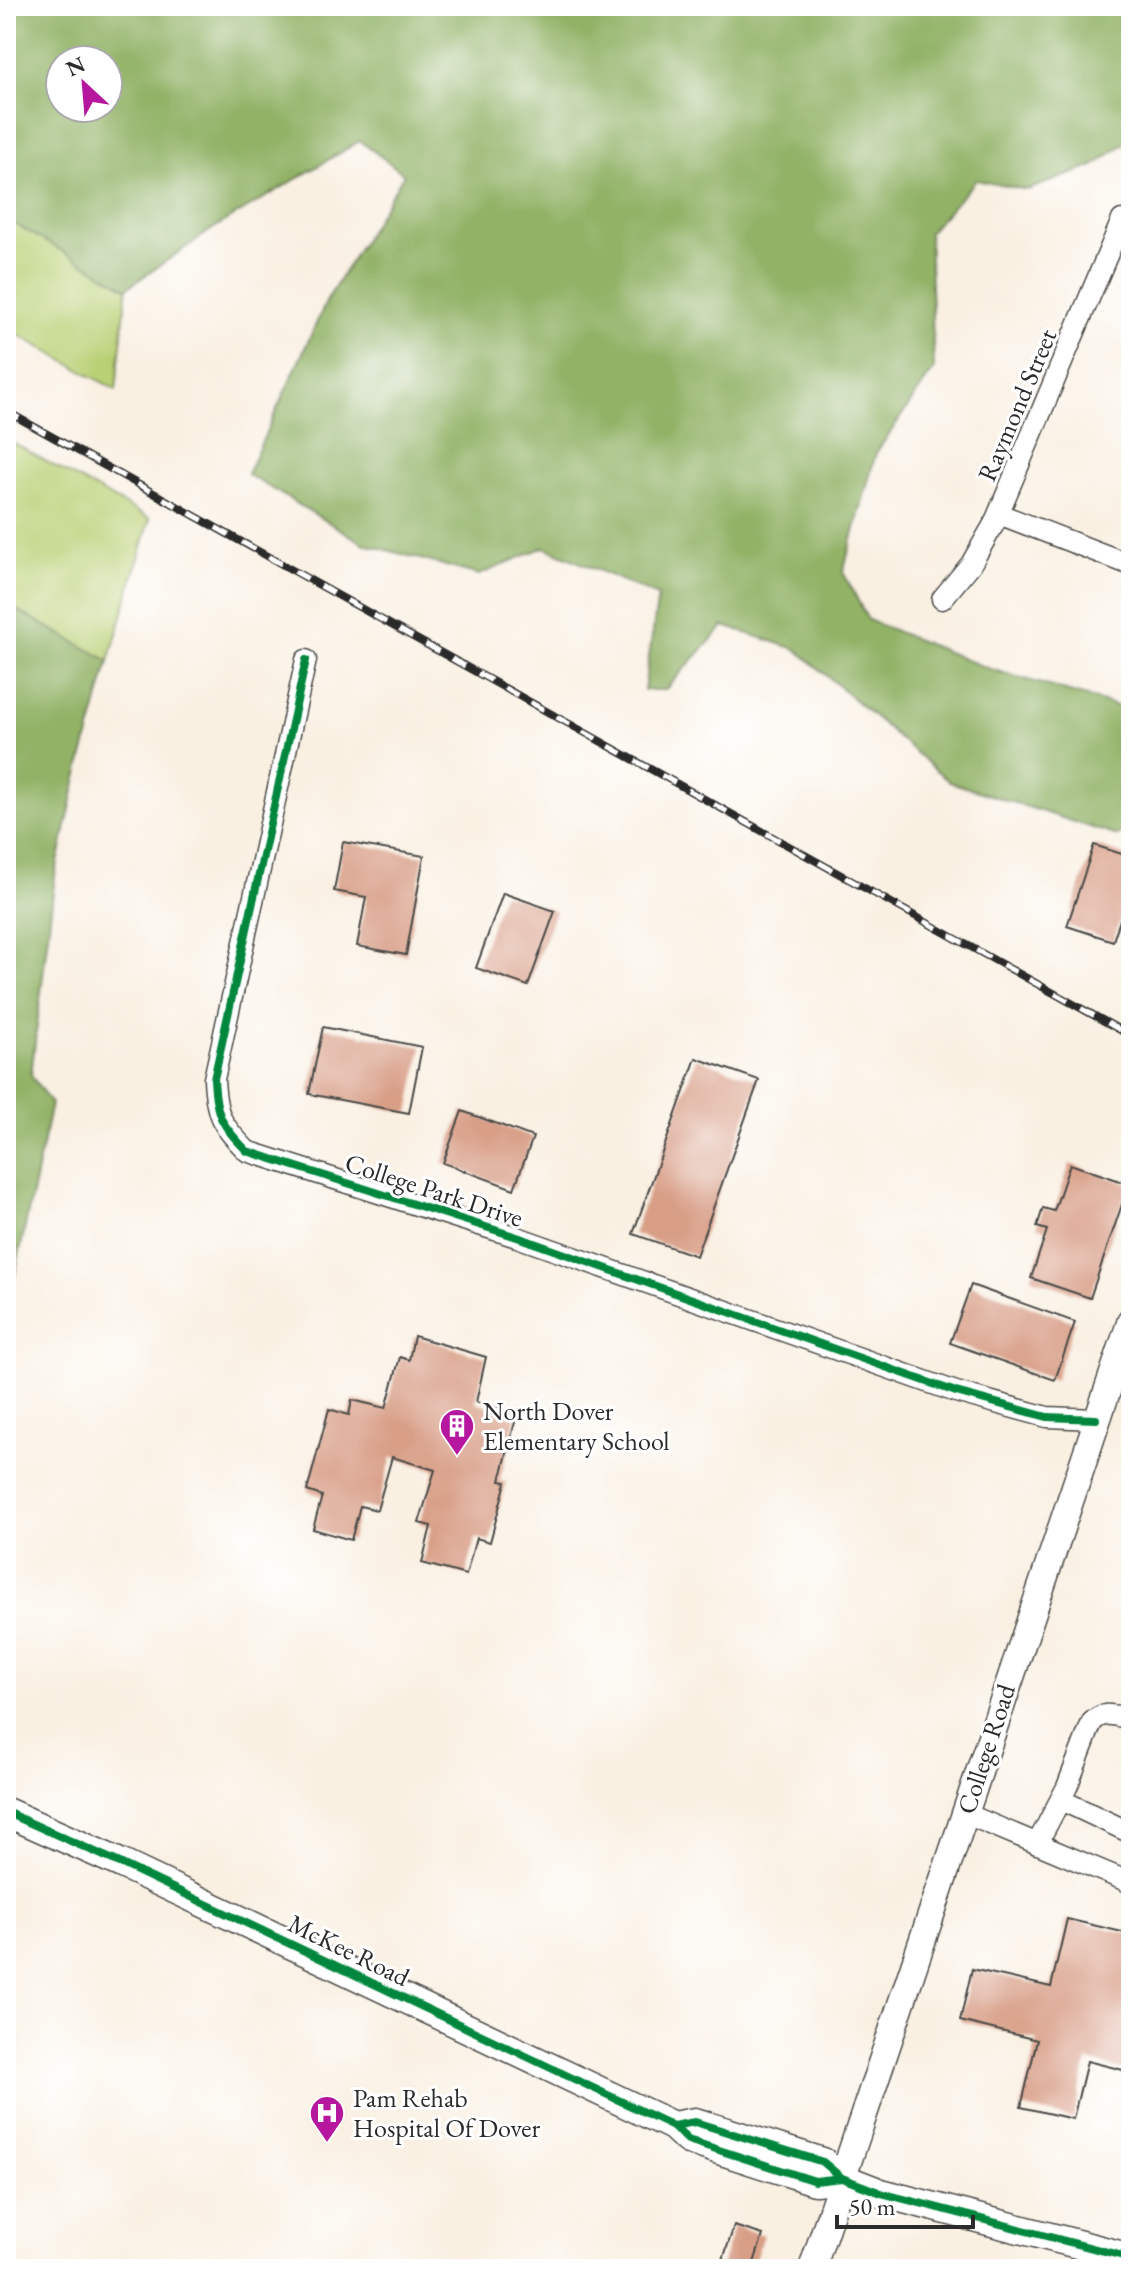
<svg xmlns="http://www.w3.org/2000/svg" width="1137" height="2275" font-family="'EB Garamond',serif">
<rect width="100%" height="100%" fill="#fff"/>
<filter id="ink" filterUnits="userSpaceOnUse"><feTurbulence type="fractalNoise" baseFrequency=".0125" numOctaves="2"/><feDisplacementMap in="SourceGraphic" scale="16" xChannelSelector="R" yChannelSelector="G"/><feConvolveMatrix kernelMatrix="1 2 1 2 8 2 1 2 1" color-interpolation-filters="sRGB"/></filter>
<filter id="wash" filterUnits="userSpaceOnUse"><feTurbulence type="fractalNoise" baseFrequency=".006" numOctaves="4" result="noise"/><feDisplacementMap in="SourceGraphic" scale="32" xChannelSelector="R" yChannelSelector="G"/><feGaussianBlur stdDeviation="1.8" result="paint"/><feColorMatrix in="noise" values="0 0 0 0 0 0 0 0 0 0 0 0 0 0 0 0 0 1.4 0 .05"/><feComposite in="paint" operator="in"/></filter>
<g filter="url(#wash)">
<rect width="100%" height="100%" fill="#f9f0e2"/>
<path fill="#b9d075" stroke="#727e50" stroke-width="2" d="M6 6 60 60V108L22 227 127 288 116 390 6 328Z
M6 439 150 519 109 661 6 604Z"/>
<path fill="#92b266" stroke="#5e6e48" stroke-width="2" fill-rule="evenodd" d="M6 6H1131V138L1094 166 1027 190 976 180 929 232 934 369 876 453 843 572 868 620 987 668 1131 710V818L1118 836 950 782 796 649 724 626 665 690H644L658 596 544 547 479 575 365 544 247 474 327 300 404 174 360 141 214 228 127 288 6 219ZM60 60H108V108H60Z
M6 604 109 661 76 782 55 876 31 1075 51 1104 6 1317Z"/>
<g id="blocks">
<path fill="#d89e86" d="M343 842 424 856 406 955 357 946 366 897 334 891Z
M1094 845 1131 857V887L1113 941 1067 926Z
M503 893 555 911 528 986 476 968Z
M323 1027 422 1047 409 1113 309 1094Z
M696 1058 759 1080 696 1256 633 1234Z
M462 1111 533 1137 514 1189 443 1163Z
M1070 1164 1129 1184 1090 1298 1031 1278 1047 1230 1037 1227 1043 1208 1054 1211Z
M971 1285 1075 1322 1055 1380 950 1343Z
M414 1336 486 1357 476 1402 517 1414 500 1481 506 1482 490 1542 476 1538 466 1575 422 1563 431 1526 419 1523 435 1470 392 1457 377 1510 360 1506 351 1540 313 1529 322 1496 307 1491 329 1409 349 1415 352 1400 386 1408 400 1357 409 1360Z
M1067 1919 1131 1934V2072L1087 2061 1073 2119 1021 2107 1037 2040 960 2021 972 1969 1051 1987Z
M734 2226 763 2235 752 2269H720Z"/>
</g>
</g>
<g filter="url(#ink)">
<use href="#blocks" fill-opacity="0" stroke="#4a4946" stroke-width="2"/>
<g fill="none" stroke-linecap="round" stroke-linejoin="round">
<g stroke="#4a4946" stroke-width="23">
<path id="minor" d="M999 514 1131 565
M942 599 971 564 994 524 1122 220 1131 224
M306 660 214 1079C216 1117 221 1124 247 1151L517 1237 956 1392 1047 1417 1096 1419
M1061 1800 1131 1833
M964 1813 1131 1883
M1037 1844 1067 1787 1092 1722C1105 1709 1115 1717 1131 1718"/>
</g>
<g stroke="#4a4946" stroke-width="29">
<path id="tertiary" d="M812 2269 1131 1320"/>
</g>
<g stroke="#4a4946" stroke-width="31">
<path id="secondary" d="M6 1812 122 1864 673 2126 688 2140 815 2181 842 2178
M673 2126 695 2122 823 2162 842 2178 881 2193 1131 2258"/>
</g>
<use href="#minor" stroke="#fff" stroke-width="20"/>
<use href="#tertiary" stroke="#fff" stroke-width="26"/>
<use href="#secondary" stroke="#fff" stroke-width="28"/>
<g stroke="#2b2b2b" stroke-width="8">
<path id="rail" d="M6 411 1131 1036"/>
</g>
<use href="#rail" stroke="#fff" stroke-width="5" stroke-dasharray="15" stroke-linecap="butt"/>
<g stroke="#fff" stroke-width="13">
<path id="cycleway" d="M306 660 214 1079C216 1117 221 1124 247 1151L517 1237 956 1392 1047 1417 1096 1419
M6 1812 122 1864 673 2126 688 2140 815 2181 842 2178
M673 2126 695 2122 823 2162 842 2178 881 2193 1131 2258"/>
</g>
<use href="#cycleway" stroke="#00873e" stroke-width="8"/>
</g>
</g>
<defs>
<g id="building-pin" transform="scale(1.8)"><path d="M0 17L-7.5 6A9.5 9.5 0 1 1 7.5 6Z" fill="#b5179e" stroke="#fff"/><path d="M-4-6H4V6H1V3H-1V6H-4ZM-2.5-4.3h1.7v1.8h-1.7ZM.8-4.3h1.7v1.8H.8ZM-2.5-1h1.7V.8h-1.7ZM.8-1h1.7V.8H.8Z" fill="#fff"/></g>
<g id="hospital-pin" transform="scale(1.8)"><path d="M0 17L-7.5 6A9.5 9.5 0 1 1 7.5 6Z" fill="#b5179e" stroke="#fff"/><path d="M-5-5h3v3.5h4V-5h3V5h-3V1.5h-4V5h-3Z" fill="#fff"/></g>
</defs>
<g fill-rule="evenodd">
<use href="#building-pin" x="457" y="1426"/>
<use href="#hospital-pin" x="327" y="2113"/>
</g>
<g text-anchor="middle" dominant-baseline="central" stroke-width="6" stroke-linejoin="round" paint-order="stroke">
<g font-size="26" fill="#2b2b2b" stroke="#fff">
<text transform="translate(1017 405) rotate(-67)">Raymond Street</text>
<text transform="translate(434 1190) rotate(18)">College Park Drive</text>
<text transform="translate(986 1749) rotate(-72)">College Road</text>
<text transform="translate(349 1950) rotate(26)">McKee Road</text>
</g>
<g font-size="26" fill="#2b2b2b" stroke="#fff" text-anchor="start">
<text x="483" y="1411">North Dover<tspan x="483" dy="30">Elementary School</tspan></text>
<text x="353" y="2098">Pam Rehab<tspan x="353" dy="30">Hospital Of Dover</tspan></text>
</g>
</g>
<rect width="1137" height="2275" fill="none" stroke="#fff" stroke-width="32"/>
<g transform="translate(84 84) rotate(334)"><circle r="38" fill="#ffffff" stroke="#aaaaaa" stroke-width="2"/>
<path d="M0-6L14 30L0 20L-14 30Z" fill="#b5179e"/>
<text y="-12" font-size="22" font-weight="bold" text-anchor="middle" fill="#2b2b2b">N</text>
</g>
<path d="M837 2215v12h136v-12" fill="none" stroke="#2b2b2b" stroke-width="4"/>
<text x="849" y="2215" font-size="24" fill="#2b2b2b" stroke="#ffffff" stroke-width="6" paint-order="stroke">50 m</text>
</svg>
